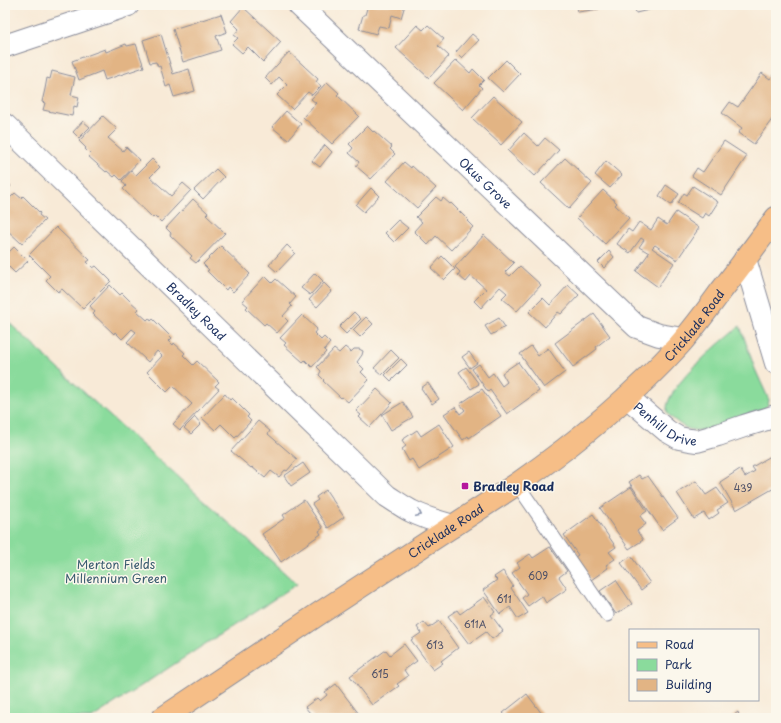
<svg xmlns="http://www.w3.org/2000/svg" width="781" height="723" font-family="'Playpen Sans',sans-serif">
<rect width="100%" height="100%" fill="#fbf7ec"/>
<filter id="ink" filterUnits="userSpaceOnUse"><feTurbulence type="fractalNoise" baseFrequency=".025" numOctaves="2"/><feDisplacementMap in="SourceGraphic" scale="8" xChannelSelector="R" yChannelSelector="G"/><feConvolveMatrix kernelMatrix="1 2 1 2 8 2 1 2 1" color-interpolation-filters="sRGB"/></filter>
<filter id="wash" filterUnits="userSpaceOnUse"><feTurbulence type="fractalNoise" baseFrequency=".012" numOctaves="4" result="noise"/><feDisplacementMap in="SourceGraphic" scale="16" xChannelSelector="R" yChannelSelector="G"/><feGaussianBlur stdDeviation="0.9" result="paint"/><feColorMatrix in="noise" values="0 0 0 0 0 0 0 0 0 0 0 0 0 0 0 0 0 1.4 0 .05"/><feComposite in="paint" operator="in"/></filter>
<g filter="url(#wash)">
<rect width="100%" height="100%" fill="#f8ead7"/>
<path fill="#8adb9c" stroke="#52857d" d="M5 319 103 410 297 584 92 718H5Z
M740 326 755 369 769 400 768 405 764 409C751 413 737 418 724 423 717 425 710 429 704 430 692 432 684 428 676 421 672 418 667 415 667 410 665 387 723 340 740 326Z"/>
<g id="blocks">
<path fill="#e2b484" d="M368 5H405L401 18 392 15 389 28 379 26 376 34 359 29 363 15H365Z
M577 5H599V9L578 12Z
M634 5H657V8L636 13Z
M243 7 281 42 263 62 248 47 242 53 232 44 238 38 234 35 239 29 231 21Z
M221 14 227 32 216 36 221 50 183 62 173 29Z
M417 25 423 30 428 25 444 39 438 46 449 56 429 78 396 48Z
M161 34 173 74 189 69 195 91 174 97 170 85 166 87 160 66 158 67 156 62 150 63 143 40Z
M472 34 479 40 462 58 456 52Z
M126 44 127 46 136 44 144 67 105 80 102 71 79 80 72 61 105 49 106 52Z
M289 52 318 79 316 82 321 86 312 95 308 92 292 109 277 95 287 85 279 77 272 85 265 78Z
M456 60 470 73 473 69 484 80 479 85 482 88 463 110 434 83Z
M506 60 520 74 503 92 488 78Z
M52 71 75 77 71 95 79 97 77 107 74 106 72 116 43 110 45 103 42 102 45 89 47 78 50 79Z
M776 71V114L754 144 738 133 742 128 722 113 730 102 738 107 762 73 770 79Z
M327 82 339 93 337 95 359 116 332 144 303 117 316 103 311 99Z
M493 96 522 122 501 145 472 118Z
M286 111 301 124 288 140 272 127Z
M103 116 117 129 108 138 123 151 126 147 140 160 121 180 116 175 114 177 107 171 106 172 88 156 90 154 85 149 86 148 79 141Z
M83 121 90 127 79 138 73 132Z
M367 126 373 132 374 131 392 147 390 149 395 154 371 179 356 166 359 162 349 153 353 148 349 144Z
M524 133 538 146 545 138 559 150 535 176 508 151Z
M724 141 747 156 721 195 692 176 697 168 703 172Z
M325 145 332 152 320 167 312 161Z
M565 158 592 183 569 209 541 183Z
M152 159 160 167 150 177 171 196 183 183 191 190 161 222 155 216 153 218 123 189 126 186 122 181 131 171 136 175Z
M606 161 622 175 610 188 595 175Z
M404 162 411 168 412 166 436 188 417 208 387 181Z
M216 169 224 177 203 199 194 190Z
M5 181 11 186 5 192Z
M666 185 679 194 671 205 659 196Z
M693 186 718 202 709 216 705 213 702 218 678 203 684 193 687 195Z
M371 188 379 196 364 212 356 205Z
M603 190 617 203 615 205 629 218 605 244 577 218Z
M15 193 21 198 23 196 40 213 39 215 45 220 22 244 5 228V203Z
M436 197 441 201 443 198 450 204 451 203 468 220 467 221 473 227 451 250 436 236 428 245 414 231 422 222 416 217Z
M193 199 208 213 206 215 225 233 196 263 190 258 192 256 170 235 171 233 166 228Z
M676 212 699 228 677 260 655 245 652 248 674 263 658 287 636 271 649 253 639 247 644 240 641 238 630 253 617 244 628 229 632 232 639 222 651 230 658 219 667 225Z
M398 220 408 228 394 242 385 233Z
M56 227 90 260 87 262 93 268 96 266 111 281 83 309 62 289 58 292 46 280 50 276 29 255Z
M484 235 514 263 505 272 510 276 520 266 541 285 517 311 502 298 507 293 500 287 481 308 474 301 486 289 471 276 466 282 458 275 460 272 455 267Z
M287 245 295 253 277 272 269 265Z
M221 246 250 274 233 292 228 287 226 290 207 271 209 270 203 264Z
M14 247 28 261 15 273 9 267 5 270V256Z
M609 251 614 257 604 268 598 262Z
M442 256 455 269 444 280 431 268Z
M315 273 323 281 310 295 301 288Z
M265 276 272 283 276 279 296 297 290 304 292 306 283 316 288 321 277 333 266 323 264 325 246 308 248 306 242 301Z
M324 283 332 291 317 307 309 300Z
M110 285 120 295 122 293 130 301 139 309 137 311 147 320 149 318 151 321 153 319 172 338 169 341 173 345 174 343 185 353 183 355 193 365 197 361 219 382 215 386 219 389 180 430 173 424 192 404 173 386 167 392 147 372 162 356 157 351 148 362 127 342 136 332 132 329 122 339 115 332 114 334 93 314 95 312 90 306Z
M568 285 579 295 561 314 558 312 545 327 529 312 543 298 550 305Z
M354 312 361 319 346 334 339 327Z
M594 314 610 336 596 347 597 349 573 367 555 343Z
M302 315 317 329 314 333 321 340 324 337 330 343 324 350 326 352 312 367 305 360 303 362 284 345 286 343 280 338Z
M366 317 373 324 360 337 353 330Z
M499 318 505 327 491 335 485 326Z
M531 346 538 356 548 348 565 372 544 388 520 354Z
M345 347 351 352 354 349H359L363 351 362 355 357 362 364 369 361 372 369 380 348 402 342 397 341 398 323 381 324 380 319 375 321 371 317 367 334 349 339 353Z
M391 350 399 358 382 375 374 368Z
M469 352 477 363 470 368 462 357Z
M401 359 407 365 391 381 385 375Z
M518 362 539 391 507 414 490 390 488 392 472 369 479 364 488 377 493 373 502 386 507 382 502 373Z
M466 367 479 384 471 389 459 372Z
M428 383 439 399 432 404 421 388Z
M377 389 392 403 370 427 359 417 361 415 356 411Z
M482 389 501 416 469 438 468 436 463 440 444 414 455 407 460 414 465 410 460 404Z
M225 394 230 400 232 398 249 415 247 417 251 421 235 438 221 424 215 430 202 418Z
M403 402 413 417 391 430 382 415Z
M195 417 201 424 191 434 184 428Z
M258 421 270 431 268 434 297 459 287 471 285 470 279 477 271 471 265 478 252 467 251 468 231 451Z
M439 424 454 447 419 470 412 459 409 461 402 449 406 446 402 440 417 430 421 436Z
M776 453V487L736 510 720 482 740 469 745 477 755 471 752 467Z
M303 463 310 473 291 486 284 476Z
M639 475 642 479 648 476 678 518 662 530 629 482Z
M696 481 706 495 717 488 728 503 717 510 719 513 709 520 704 513 694 519 677 493Z
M631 487 647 511 640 516 646 524 637 531 643 540 629 549 600 508Z
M326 490 344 517 328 528 312 504 318 500 316 497Z
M304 500 323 528 319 531 321 534 281 562 262 534 285 518 283 515Z
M593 514 616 547 609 552 615 559 606 565 608 568 591 580 575 557 578 555 564 535Z
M550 547 567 571 559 577 567 589 546 603 542 596 528 606 522 598 527 594 512 573 520 567 517 563 530 554 533 558Z
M631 556 650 583 641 590 621 563Z
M503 571 513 586 511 588 528 613 518 619 510 607 500 614 483 590 497 580 494 577Z
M616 580 632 604 616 614 600 591Z
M484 597 495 612 491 615 503 631 492 639 486 632 469 644 448 616 457 610 460 614Z
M439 621 458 648 441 661 443 663 433 670 411 640 421 633 417 627 424 622 429 628Z
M404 644 417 661 404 670 408 676 397 684 399 686 372 705 350 676 386 650 390 655Z
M336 684 359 714 354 718H314L305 707 317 698 320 701 327 695 325 692Z
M527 694 545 718H508L503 713Z
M738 712 740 718H730Z"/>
</g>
</g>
<g filter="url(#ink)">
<use href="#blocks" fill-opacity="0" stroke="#8a8c9a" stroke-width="1"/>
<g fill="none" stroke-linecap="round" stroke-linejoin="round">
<g stroke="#8a8c9a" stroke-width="15">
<path id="service" d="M517 484 607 615"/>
</g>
<g stroke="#8a8c9a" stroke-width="24">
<g id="minor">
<path id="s1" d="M299 5 637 327 659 335 683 339"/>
<path d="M5 46 128 5"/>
<path id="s2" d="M5 125 387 496C395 501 403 507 411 511 424 518 439 522 453 526"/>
<path d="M745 259 776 363"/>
<path id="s3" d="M627 397 667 431 679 438 690 440 697 441 718 435 744 426 776 416"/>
</g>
</g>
<g stroke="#8a8c9a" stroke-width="24">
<g id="primary">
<path id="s4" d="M163 718 320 613 517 484C576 443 632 397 680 344 695 327 708 309 721 291 740 267 758 242 776 218"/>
</g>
</g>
<use href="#service" stroke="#fff" stroke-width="13"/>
<use href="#minor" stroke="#fff" stroke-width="22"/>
<use href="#primary" stroke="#f6be87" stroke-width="22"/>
</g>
<defs><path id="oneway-chevron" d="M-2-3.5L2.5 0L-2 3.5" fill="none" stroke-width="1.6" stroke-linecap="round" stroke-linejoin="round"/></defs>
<use stroke="#8d97ae" href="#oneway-chevron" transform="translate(419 514) rotate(25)"/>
</g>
<rect fill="#b5179e" stroke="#fbf7ec" stroke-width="1.5" x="461" y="482" width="8" height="8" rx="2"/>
<g text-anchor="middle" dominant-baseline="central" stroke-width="3" stroke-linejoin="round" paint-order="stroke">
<g font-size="10" fill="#4d5068">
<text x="743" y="487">439</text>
<text x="538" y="575">609</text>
<text x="504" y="598">611</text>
<text x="475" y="623">611A</text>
<text x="435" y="644">613</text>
<text x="380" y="673">615</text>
</g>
<g font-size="12" fill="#1b2f5e" stroke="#fbf7ec">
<text stroke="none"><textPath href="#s1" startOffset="258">Okus Grove</textPath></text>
<text stroke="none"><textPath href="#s2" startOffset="267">Bradley Road</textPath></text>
<text stroke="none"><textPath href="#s4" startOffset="663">Cricklade Road</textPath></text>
<text stroke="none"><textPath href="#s3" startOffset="48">Penhill Drive</textPath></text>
<text stroke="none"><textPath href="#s4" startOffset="339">Cricklade Road</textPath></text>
</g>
<g font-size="12" font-weight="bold" fill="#1b2f5e" stroke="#fbf7ec" text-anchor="start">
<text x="473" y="486">Bradley Road</text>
</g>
<g font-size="12" fill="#375a6e" stroke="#fbf7ec">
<text x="116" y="564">Merton Fields<tspan x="116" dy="14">Millennium Green</tspan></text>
</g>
</g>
<rect width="781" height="723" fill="none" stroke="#fbf7ec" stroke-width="20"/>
<rect x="629" y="629" width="130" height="72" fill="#fbf7ec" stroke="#a1a7b3"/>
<rect x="637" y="642" width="20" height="6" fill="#f6be87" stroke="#a1a7b3"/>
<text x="665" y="649" font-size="12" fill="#1b2f5e">Road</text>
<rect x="637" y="659" width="20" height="12" fill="#8adb9c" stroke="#a1a7b3"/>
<text x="665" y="669" font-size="12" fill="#1b2f5e">Park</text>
<rect x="637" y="679" width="20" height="12" fill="#e2b484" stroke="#a1a7b3"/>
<text x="665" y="689" font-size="12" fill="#1b2f5e">Building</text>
</svg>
